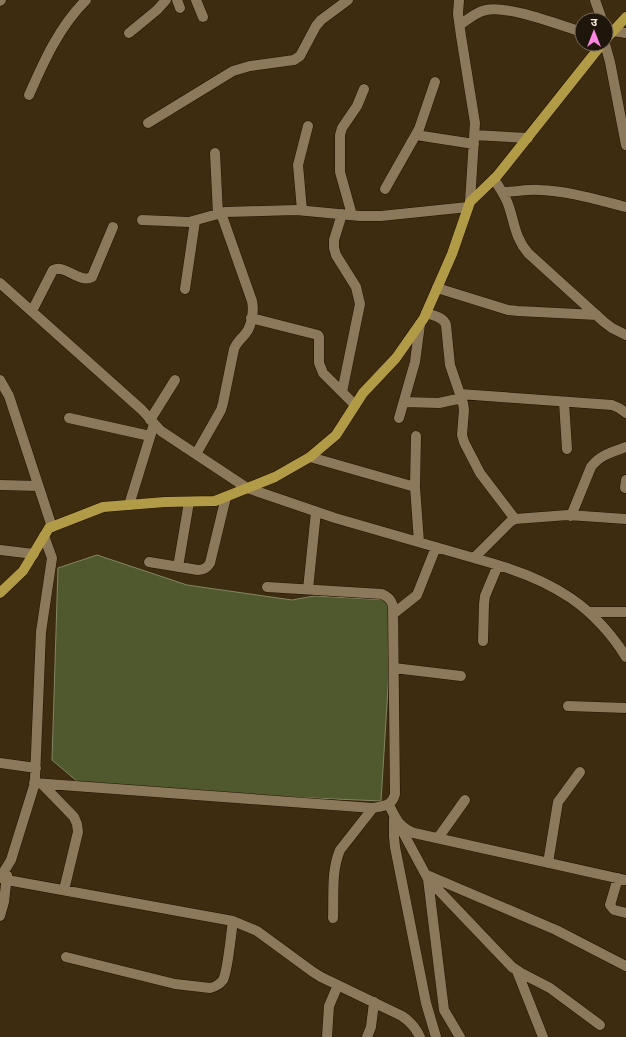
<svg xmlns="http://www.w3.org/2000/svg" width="626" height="1037" font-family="Lato,'Noto Sans Devanagari',sans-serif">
<rect width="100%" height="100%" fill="#3e2c10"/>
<path fill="#50582d" stroke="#838562" d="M97 555 187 585 292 600 314 596 388 600 392 623 381 801 153 791 78 782 52 760 58 568Z"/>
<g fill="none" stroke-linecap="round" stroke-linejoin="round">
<g stroke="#241400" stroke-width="11">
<path id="minor" d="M177 0 180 8
M196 0 203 17
M459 0 458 14 461 36 475 123 470 202
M595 0 602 20
M0 1 1 0
M460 25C468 19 476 12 486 10 508 5 559 25 582 32
M613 31 626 33
M129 33 157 10 166 0
M605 44 610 62 626 145
M29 95C44 61 59 27 86 0
M148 123 233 71 250 66 294 60 300 56 316 26 321 20 348 0
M416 135 474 144
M474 135 528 138
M215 153 218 214
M494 179C499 187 505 195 508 204 515 223 514 236 528 253L604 322 612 328 626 335
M385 189 419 129 435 82
M502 192C515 192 528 189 540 190 569 191 598 200 626 207
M302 210 298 165 308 126
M352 215 340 172V135L342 128 357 106 364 89
M142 220 189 222 225 212 296 210 360 216H381L468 207
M0 283 142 410 161 431 247 488 335 518 498 565C554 582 594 606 626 657
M437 288 508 310 518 311 597 315
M185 289 195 221
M32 311 53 270C66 264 79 284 92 277L113 227
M426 313C434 316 444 317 446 325L450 365 463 403 464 410 462 435 464 442 480 473 515 519
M251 318 318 335 319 337V363L323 373 355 405
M0 380 9 396 52 527
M342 392 360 304 356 287 336 255 334 248V240L342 214
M460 394 612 405 619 408 626 413
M404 402 439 403 462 398
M564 402 567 449
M69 418 150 436
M399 418 415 362 420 324
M150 420 175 380
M416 436 415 487 419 542
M196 454 221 410 223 403 234 349C237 341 244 337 248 330 252 322 254 310 252 301L221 213
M310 457 415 487
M0 485 38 486
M625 488 626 480
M129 505 154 424
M571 516 591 467C600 455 612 452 626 447
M0 550 34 554
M474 558 510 522 515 519 568 515 626 519
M149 562 198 570C204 570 207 568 210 563L226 497
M178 567 189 502
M308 589 316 512
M590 612H626
M393 614 417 595 436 547
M483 641 484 604 485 596 498 565
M394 668 461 676
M568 706 626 708
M0 763 36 768
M34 783 373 808C384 806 392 806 395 794L393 606C391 599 388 597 382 594L267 587
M42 784 74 817 77 824 78 832 64 890
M389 805C396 819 399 827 414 833L626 880
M394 818V837L395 847 426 1003 436 1037
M399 825 428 879 444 1010 460 1037
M438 838 465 800
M548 863 558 802 580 772
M427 875 556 930 626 966
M0 878 11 860 34 786 35 778 41 632 52 558 44 536
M618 878 610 905 614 910 626 913
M428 879 512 967 521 973 550 988 600 1025
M7 880 233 921 257 931 313 972 321 977 402 1016C411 1022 416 1028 420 1037
M0 916 4 902 7 875
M333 918C334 895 331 871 340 850L373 808
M66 957 175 984 210 988C215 987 219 985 223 980 228 971 231 933 233 921
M517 971 543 1037
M327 1037 329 1006 338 985
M367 1037 371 1027 374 1002"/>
</g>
<g stroke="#241400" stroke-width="11">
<path id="major" d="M606 39 626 17
M0 593 23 571 49 528 103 507 165 502 215 501 275 477 310 457 336 435 363 393 396 358 424 318 452 254 470 202 497 176 602 44"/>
</g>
<use href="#minor" stroke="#8c785a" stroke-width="10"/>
<use href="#major" stroke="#b29b46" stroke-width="10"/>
</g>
<g transform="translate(594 32)"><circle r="19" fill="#1e160b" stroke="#766c5f"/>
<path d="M0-3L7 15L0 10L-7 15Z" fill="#fc86e3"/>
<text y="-6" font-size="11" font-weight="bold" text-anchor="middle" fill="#f9eedd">उ</text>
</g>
</svg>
